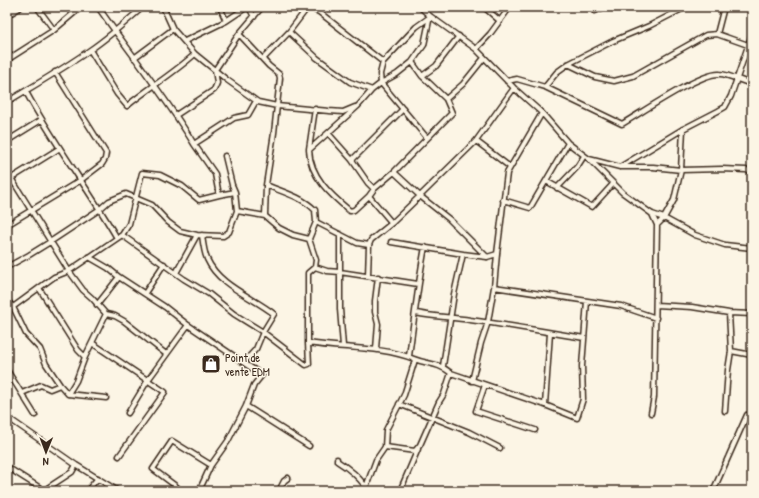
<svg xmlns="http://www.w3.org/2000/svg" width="759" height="498" font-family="'Patrick Hand',sans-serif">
<rect width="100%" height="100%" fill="#fcf5e5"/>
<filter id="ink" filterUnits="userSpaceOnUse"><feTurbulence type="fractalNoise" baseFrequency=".025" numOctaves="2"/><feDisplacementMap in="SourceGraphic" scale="8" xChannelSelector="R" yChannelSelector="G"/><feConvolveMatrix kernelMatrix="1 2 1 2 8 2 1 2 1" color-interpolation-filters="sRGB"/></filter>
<g filter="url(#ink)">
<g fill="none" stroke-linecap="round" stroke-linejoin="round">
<g stroke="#3b2a1e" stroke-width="7">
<path id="minor" d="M37 7 54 30
M98 7C130 53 165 96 194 144L234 118 248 115 256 101
M163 7 173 29 195 54 227 80 258 102 277 106 329 111 343 112 355 107
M220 7 226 21
M249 7 254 17
M309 7 319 12 383 62
M420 7 430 16 476 49 514 88 542 113 568 143 589 159 623 193 652 214 664 218 657 225 652 214
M484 7 500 21
M590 7 595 11 604 7
M289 32 317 58 350 82 372 90
M239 34 269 66 279 74 280 78 274 133 266 185C283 192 302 197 315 210L316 222 309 239 316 260 315 267 327 271 340 272V309L343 346
M717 34 724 7
M185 41 226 21 247 7
M476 49 490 34 510 7
M90 50 117 94 127 106C149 88 174 73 195 54
M134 58 173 29
M263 59 289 32 308 7
M7 60 54 30 81 7
M568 64 595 77 614 81 633 76 706 35 717 34 748 45
M422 76 436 66 459 36
M507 81 517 79 545 87 557 72 568 64 613 41 649 26 686 7
M545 87 622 124C641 113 701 72 720 74 727 74 744 82 752 84
M26 92C53 142 88 188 117 238
M446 99 463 84 484 58
M7 102C35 85 63 69 90 50 109 37 126 22 143 7
M176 115 214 90 217 83 215 70 239 34 262 7
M328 133 352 160 368 183 374 189 369 196 354 210 350 211C331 195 310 177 309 150L358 106 372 90 381 83 397 74 412 62 424 45 430 16
M427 138 381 83 380 74 383 62 416 27 430 17
M7 141 41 120
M476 141 510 167
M194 144 215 174 219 195 235 192
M309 149 315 109
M589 159 620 167H653L681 170 722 169 746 170 752 172
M352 160 403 109
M620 167 683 129 718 111 725 107 731 96 752 34
M394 172 420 196 476 141 514 88
M11 178 69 271 83 290 92 298 106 314 115 316 124 321 166 354
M7 181 60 148
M546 181 592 207 613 184
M557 188 577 167 584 156
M374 189 394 172 452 113 446 99 422 76 412 62
M369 196 392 223
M503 200 530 208 568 143
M237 211 265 216 279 228 293 235 309 239
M265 216 266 185
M664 218 695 235 725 245 752 248
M664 218 674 200 681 170 683 129
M316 222 357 243 369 245
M7 225 81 180 102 164 105 159 106 153 55 72
M340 234V272L418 284
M122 235 184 279 209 294 234 314 263 332 306 365 309 364 308 343C344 349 381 346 414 359 429 365 437 362 451 373L545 405 577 418 583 399 582 366 587 301
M202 235C203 243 204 252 207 259 219 286 253 297 274 314L263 332 256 349 244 362
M391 242 463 254 487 257 497 254
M89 257 108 268 119 277 97 305
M7 267 29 255 50 242 100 209 109 201 126 194 152 205 168 222 180 231 197 235 223 236 229 232 237 211 235 192 232 185 225 156
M176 273 197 235
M368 276 369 245 371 240 392 223 420 196 449 219 487 257
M119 277 165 307 188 325 262 375 254 385 246 406 228 441 211 465 199 491
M494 287 621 306 656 318
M39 288 78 350 85 357
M145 293 164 264
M7 300 13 307 26 334 40 349 46 364 60 385 68 394 106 398
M656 305 692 307 729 313 752 314
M13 307 54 277 69 271 122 235 129 224 142 173 160 175 182 186 199 200 219 195
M416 313C434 317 452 317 470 320 508 325 546 332 584 338
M92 343 165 392 119 456
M308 343V273L315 267
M376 349 378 324 375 312V301L378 277
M731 351 752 355
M409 356C414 320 418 284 425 247
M443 366 454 294 463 254
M7 370 35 415
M472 381 481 343 488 322 494 287 497 254 507 173 542 113
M485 385 476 411 535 430
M22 393 41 385 50 389 60 385
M68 394 76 381 85 357 106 314
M399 404 469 432 500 448
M545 405 550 333
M246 406 309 446
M725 411 728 370 731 351 729 313
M128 413 148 380 188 325
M651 413 654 397 657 225
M7 417 76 465 118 491
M385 447 415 451 420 445 439 402 444 394 451 373
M337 459V461C350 469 358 476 366 487
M7 467 45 491
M714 489 747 415
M43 491 72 472 76 465
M87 491 98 478
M176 491 177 487 153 469 172 441 211 465
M279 491 284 481 288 478
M366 491V487L376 460 385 447 386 430 404 395 415 360
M400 491 418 449
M750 491 752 487"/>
</g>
<g stroke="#3b2a1e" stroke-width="8">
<path id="major" d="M7 15 20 7"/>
</g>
<use href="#minor" stroke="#fcf5e5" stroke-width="4"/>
<use href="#major" stroke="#fcf5e5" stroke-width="5"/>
</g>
</g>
<defs>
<g id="shop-square" transform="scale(1)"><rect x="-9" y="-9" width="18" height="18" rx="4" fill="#3b2a1e" stroke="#fcf5e5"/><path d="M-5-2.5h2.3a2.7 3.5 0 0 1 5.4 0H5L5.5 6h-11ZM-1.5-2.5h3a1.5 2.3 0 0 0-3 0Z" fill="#fff"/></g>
</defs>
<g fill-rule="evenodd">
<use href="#shop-square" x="211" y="364"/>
</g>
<g text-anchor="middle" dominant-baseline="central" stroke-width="3" stroke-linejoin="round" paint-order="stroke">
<g font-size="12" fill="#3b2a1e" stroke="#fcf5e5" text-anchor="start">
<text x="225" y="357">Point de<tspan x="225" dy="14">vente EDM</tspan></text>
</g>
</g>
<rect width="759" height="498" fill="none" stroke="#fcf5e5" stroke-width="24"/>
<rect x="12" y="12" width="735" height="474" fill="none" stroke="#3b2a1e" stroke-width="1.5" filter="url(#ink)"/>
<g transform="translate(46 452) rotate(181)" stroke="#fcf5e5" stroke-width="3" paint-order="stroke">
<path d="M0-3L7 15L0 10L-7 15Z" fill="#3b2a1e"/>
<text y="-6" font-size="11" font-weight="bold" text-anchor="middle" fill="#3b2a1e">N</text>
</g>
</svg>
